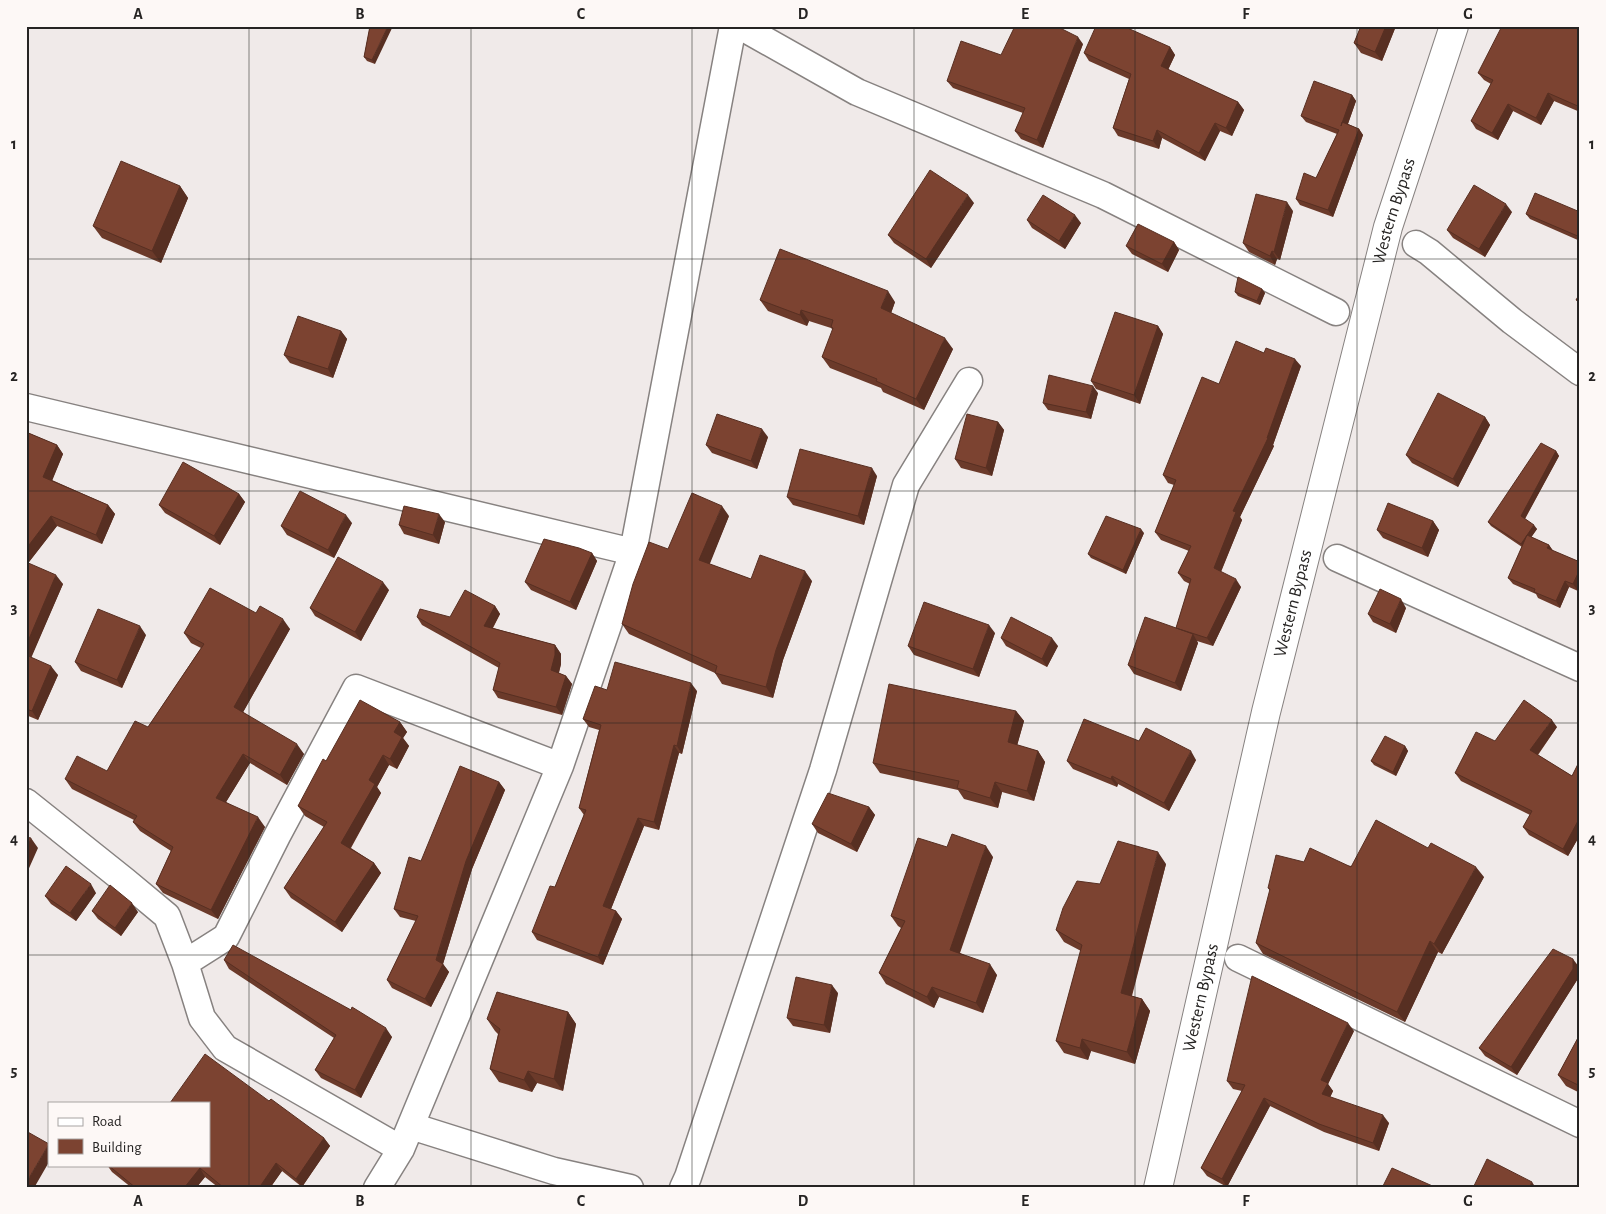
<svg xmlns="http://www.w3.org/2000/svg" width="1606" height="1214" font-family="'Alegreya Sans',sans-serif">
<rect width="100%" height="100%" fill="#f0eae9"/>
<g fill="none" stroke-linecap="round" stroke-linejoin="round">
<g stroke="#878280" stroke-width="29">
<path id="minor" d="M740 26 857 92 1103 195 1336 312
M1416 244 1429 252 1512 321 1580 372
M26 407 633 552
M1337 558 1580 668
M26 802 125 881 167 916 185 963 202 1018 225 1048 401 1149
M1238 958 1580 1124
M185 963 226 937 277 836 356 688 560 766
M411 1126 554 1171 630 1188
M377 1188 401 1149 560 766 633 552 733 26
M683 1188 688 1177 823 770 906 485 969 381"/>
</g>
<g stroke="#878280" stroke-width="30">
<g id="primary">
<path id="s1" d="M1158 1188 1266 712 1388 227 1454 26"/>
</g>
</g>
<use href="#minor" stroke="#fff" stroke-width="26"/>
<use href="#primary" stroke="#fff" stroke-width="28"/>
</g>
<path fill="#6b3a2a" d="M370 26 375 64 367 61 364 57Z
M1361 26H1396L1382 61 1361 53 1354 43Z
M1580 26V112L1554 101 1541 125 1513 111 1498 140 1476 129 1471 121 1491 84 1484 80 1478 73Z
M1083 44 1043 148 1021 139 1015 131 1023 113 953 88 947 81 1001 55Z
M1170 47 1175 55 1168 70 1238 102 1244 110 1232 136 1220 131 1205 161 1162 138 1159 149 1118 136 1113 128 1129 79 1089 61 1084 53Z
M1352 95 1356 101 1348 124 1359 129 1363 135 1333 217 1300 205 1296 199 1316 178 1337 134 1306 122 1301 116Z
M180 186 188 198 161 263 102 238 93 226Z
M974 203 931 268 894 243 888 235Z
M1293 211 1280 260 1277 259 1275 265 1249 252 1243 243Z
M1512 212 1485 257 1453 238 1447 230Z
M1580 212V241L1530 219 1526 214Z
M1027 220 1081 223 1065 249 1032 228Z
M1174 242 1179 250 1168 272 1132 254 1126 246Z
M1262 289 1265 293 1260 305 1238 296 1235 292Z
M760 300 895 302 891 313 953 349 924 410 883 392 881 388 830 368 822 357 833 330 831 328 809 321 807 326 768 311Z
M1158 326 1163 334 1140 404 1096 389 1091 381Z
M341 331 347 339 333 378 290 363 284 355Z
M1264 353 1301 366 1273 445 1274 446 1240 517 1242 520 1221 572 1241 587 1213 646 1197 641 1198 643 1181 691 1134 674 1128 665 1176 628 1190 584 1184 581 1178 573 1189 551 1161 540 1155 532 1174 485 1168 483 1163 475 1219 384Z
M1098 393 1091 419 1048 410 1043 403Z
M1485 417 1490 425 1458 487 1412 463 1406 455Z
M998 422 1004 430 992 476 961 468 955 459Z
M26 432 57 445 63 454 52 480 108 505 115 514 102 544 57 526 28 563 63 584 31 657 58 675 38 720 26 715Z
M768 437 757 469 712 453 706 445Z
M1556 451 1559 456 1525 519 1537 529 1531 537 1549 545 1553 551 1580 562V586L1578 591 1569 587 1560 608 1538 598 1536 594 1513 584 1508 578 1522 547 1491 526 1488 522Z
M877 476 864 525 793 505 787 497Z
M239 494 245 502 220 545 165 513 159 505Z
M729 516 709 564 751 579 812 581 783 660 773 698 722 684 715 673 629 634 622 624 668 549Z
M1433 521 1439 530 1428 557 1383 538 1377 530Z
M445 522 439 544 404 534 399 525Z
M352 523 334 558 287 535 281 526Z
M1144 533 1126 574 1091 558 1088 554Z
M592 553 597 561 576 610 531 590 525 582Z
M389 590 361 641 315 616 310 608Z
M495 606 500 614 493 628 555 645 561 654V664L559 673 566 676 572 684 562 715 498 698 493 690 499 668 422 625 417 617H450Z
M1406 608 1396 633 1373 622 1368 614Z
M256 613 290 629 243 712 304 754 287 785 250 763 226 802 265 827 218 919 163 893 156 884 171 851 140 831 133 822 134 820 72 789 65 779 107 771 148 727 201 648 191 643 184 633Z
M995 633 979 677 914 655 908 646Z
M146 635 122 688 81 671 75 662Z
M1001 638 1058 646 1047 667 1006 646Z
M607 690 697 691 682 754 679 753 659 830 644 826 611 909 616 911 622 919 603 965 537 940 532 932 555 887 584 815 579 808 599 730 589 727 583 719Z
M1016 711 1024 721 1017 745 1038 751 1045 762 1034 801 1002 792 998 808 964 799 958 790 880 773 873 763Z
M400 722 407 732 403 738 409 746 397 769 389 765 377 787 381 793 351 848 374 863 381 873 342 932 291 898 284 888 324 827 305 816 298 806 326 761Z
M1557 727 1538 755 1572 776 1580 760V835L1568 856 1529 835 1523 827 1530 815 1461 781 1455 773 1495 741Z
M1139 741 1196 760 1169 811 1118 784 1117 787 1073 769 1067 761Z
M1405 746 1408 751 1396 776 1374 765 1371 761Z
M499 782 505 790 472 869 443 964 449 972 431 1007 392 988 387 980 416 921 400 917 394 909 421 861Z
M869 807 875 815 857 852 818 833 812 824Z
M947 847 993 857 960 953 997 975 983 1013 939 997 934 1008 886 984 879 973 901 928 898 926 891 916Z
M1304 862 1484 877 1442 954 1438 952 1405 1022 1263 954 1256 943 1270 891 1268 888Z
M1166 864 1132 996 1142 999 1150 1011 1135 1064 1091 1051 1088 1060 1064 1053 1056 1041 1081 951 1064 942 1056 930 1100 884Z
M96 893 76 921 51 904 45 896Z
M92 911 138 912 121 936 98 919Z
M224 960 351 1010 392 1037 361 1098 321 1078 315 1070 334 1038 229 969Z
M1579 967V977L1517 1075 1485 1056 1479 1048Z
M838 993 830 1033 793 1026 787 1018Z
M568 1012 576 1024 563 1091 537 1083 532 1092 499 1082 490 1069 498 1034 495 1031 487 1019Z
M1354 1031 1328 1084 1333 1091 1330 1097 1389 1123 1379 1151 1324 1132 1270 1106 1227 1187 1207 1176 1201 1168 1242 1091 1233 1089 1227 1081Z
M1580 1034V1093L1566 1086 1558 1075Z
M269 1101 324 1138 330 1146 302 1187 282 1171 270 1188H219L205 1177 196 1188H132L112 1172 107 1165Z"/>
<path fill="#572f22" d="M388 26H393L375 64 372 60Z
M1386 26H1396L1382 61 1375 52Z
M1078 37 1083 44 1043 148 1037 140Z
M1170 47 1175 55 1166 74 1161 66Z
M1548 93 1554 101 1541 125 1536 118Z
M1352 95 1356 101 1345 132 1341 126Z
M1238 102 1244 110 1232 136 1226 128Z
M1508 104 1513 111 1498 140 1492 133Z
M1215 123 1220 131 1205 161 1199 153Z
M1359 129 1363 135 1333 217 1328 210Z
M1157 130 1162 138 1159 149 1153 141Z
M180 186 188 198 161 263 152 251Z
M968 195 974 203 931 268 926 259Z
M1287 202 1293 211 1280 260 1274 252Z
M1506 204 1512 212 1485 257 1479 249Z
M1075 215 1081 223 1065 249 1059 241Z
M1174 242 1179 250 1168 272 1162 264Z
M1272 251 1277 259 1275 265 1270 256Z
M1262 289 1265 293 1260 305 1257 301Z
M888 291 895 302 889 319 881 308Z
M801 310 809 321 807 326 800 315Z
M1158 326 1163 334 1140 404 1134 395Z
M341 331 347 339 333 378 328 369Z
M945 338 953 349 924 410 916 399Z
M1295 359 1301 366 1273 445 1274 446 1240 517 1242 520 1219 576 1214 568 1233 511 1267 438Z
M1093 386 1098 393 1091 419 1086 412Z
M1485 417 1490 425 1458 487 1453 479Z
M998 422 1004 430 992 476 986 468Z
M762 429 768 437 757 469 751 461Z
M57 445 63 454 50 486 43 477Z
M1556 451 1559 456 1524 520 1521 516Z
M872 468 877 476 864 525 858 516Z
M239 494 245 502 220 545 214 536Z
M108 505 115 514 102 544 96 535Z
M722 506 729 516 707 571 699 560Z
M439 514 445 522 439 544 433 535Z
M346 515 352 523 334 558 328 550Z
M51 516 57 526 26 566V549Z
M1433 521 1439 530 1428 557 1422 548Z
M1534 525 1537 529 1524 548 1521 544Z
M1141 529 1144 533 1126 574 1123 570Z
M1549 545 1554 552 1547 548Z
M592 553 597 561 576 610 570 602Z
M1580 569V586L1578 591 1573 584Z
M805 571 812 581 783 660 773 698 766 687 776 650Z
M56 575 63 584 29 663 26 659V646Z
M1236 579 1241 587 1213 646 1207 638Z
M1565 581 1569 587 1560 608 1556 601Z
M383 582 389 590 361 641 355 632Z
M1401 599 1406 608 1396 633 1390 624Z
M495 606 500 614 489 634 484 626Z
M283 619 290 629 241 716 234 707Z
M989 625 995 633 979 677 973 669Z
M140 626 146 635 122 688 117 680Z
M1193 634 1198 643 1181 691 1175 683Z
M1052 638 1058 646 1047 667 1042 659Z
M555 645 561 654V664L557 679 551 670Z
M51 666 58 675 38 720 32 711Z
M566 676 572 684 562 715 556 707Z
M691 683 697 691 682 754 677 746Z
M1016 711 1024 721 1015 753 1008 742Z
M1552 720 1557 727 1535 758 1530 750Z
M400 722 407 732 403 738 409 746 397 769 390 759 394 732Z
M297 744 304 754 287 785 280 775Z
M674 745 679 753 659 830 654 822Z
M1405 746 1408 751 1396 776 1393 772Z
M1038 751 1045 762 1034 801 1027 791Z
M1191 751 1196 760 1169 811 1164 803Z
M243 754 250 763 223 807 216 798Z
M383 755 389 765 377 787 381 793 348 852 341 843 369 780Z
M1112 776 1118 784 1117 787 1111 779Z
M499 782 505 790 472 869 443 964 449 972 431 1007 425 999 466 861Z
M995 782 1002 792 998 808 990 798Z
M869 807 875 815 857 852 851 844Z
M258 817 265 827 218 919 211 910Z
M638 818 644 826 609 914 603 906Z
M1579 819 1580 835 1568 856 1563 849Z
M31 838 38 848 26 875V849Z
M986 846 993 857 957 960 950 950Z
M1158 852 1166 864 1129 1005 1121 993Z
M374 863 381 873 342 932 335 922Z
M1476 867 1484 877 1442 954 1434 944Z
M91 884 96 893 76 921 70 913Z
M132 903 138 912 121 936 115 928Z
M616 911 622 919 603 965 598 957Z
M1430 941 1438 952 1405 1022 1397 1012Z
M1573 959 1579 967V977L1517 1075 1511 1067Z
M990 964 997 975 983 1013 976 1003Z
M832 985 838 993 830 1033 824 1025Z
M932 987 939 997 934 1008 927 997Z
M1142 999 1150 1011 1135 1064 1127 1052Z
M568 1012 576 1024 563 1091 554 1079Z
M1348 1023 1354 1031 1328 1084 1333 1091 1328 1102 1322 1094 1321 1080Z
M386 1028 392 1037 361 1098 355 1090Z
M1082 1039 1091 1051 1088 1060 1080 1048Z
M528 1071 537 1083 532 1092 524 1080Z
M1264 1098 1270 1106 1227 1187 1222 1179Z
M1383 1115 1389 1123 1379 1151 1373 1143Z
M324 1138 330 1146 302 1187 296 1179Z
M49 1144V1162L34 1188H28L26 1185V1183Z
M276 1163 282 1171 270 1188H259Z
M200 1168 205 1177 196 1188H184Z
M1532 1182 1536 1188H1529Z"/>
<path fill="#7c4331" stroke="#572f22" d="M370 26H388L372 60 364 57Z
M1015 26H1056L1078 37 1037 140 1015 131 1025 108 947 81 961 41 1001 55Z
M1096 26H1123L1170 47 1161 66 1238 102 1226 128 1215 123 1199 153 1157 130 1153 141 1113 128 1131 74 1084 53Z
M1361 26H1386L1375 52 1354 43Z
M1502 26H1580V107L1548 93 1536 118 1508 104 1492 133 1471 121 1493 80 1478 73Z
M1314 81 1352 95 1341 126 1342 122 1359 129 1328 210 1296 199 1304 173 1316 178 1339 130 1301 116Z
M121 161 180 186 152 251 93 226Z
M930 170 968 195 926 259 888 235Z
M1474 185 1506 204 1479 249 1447 230Z
M1535 193 1580 212V237L1526 214Z
M1256 194 1287 202 1274 252 1272 251 1270 256 1243 243Z
M1043 195 1075 215 1059 241 1027 220Z
M1138 224 1174 242 1162 264 1126 246Z
M780 249 888 291 881 308 945 338 916 399 876 381 877 379 822 357 833 328 831 327 833 320 801 310 800 315 760 300Z
M1238 277 1262 289 1257 301 1235 292Z
M1580 293V302L1576 300Z
M1115 312 1158 326 1134 395 1091 381Z
M298 316 341 331 328 369 284 355Z
M1236 341 1264 353 1266 348 1295 359 1267 438H1268L1233 511 1236 512 1214 568 1236 579 1207 638 1176 628 1191 579 1178 573 1191 546 1155 532 1176 480 1163 475 1202 377 1219 384Z
M1049 375 1093 386 1086 412 1043 403Z
M1438 393 1485 417 1453 479 1406 455Z
M717 414 762 429 751 461 706 445Z
M967 414 998 422 986 468 955 459Z
M26 432 57 445 43 477 108 505 96 535 51 516 26 549Z
M1541 443 1556 451 1521 516 1534 525 1521 544 1488 522Z
M800 449 872 468 858 516 787 497Z
M183 462 239 494 214 536 159 505Z
M300 491 346 515 328 550 281 526Z
M692 493 722 506 699 560 751 579 760 555 805 571 776 650 766 687 715 673 717 666 622 624 633 584 649 542 668 549Z
M1388 503 1433 521 1422 548 1377 530Z
M404 506 439 514 433 535 399 525Z
M1106 516 1141 529 1123 570 1088 554Z
M1527 535 1549 545 1547 548 1580 562V569L1573 584 1565 581 1556 601 1534 592 1535 589 1508 578Z
M544 539 579 548 592 553 570 602 525 582Z
M338 557 383 582 355 632 310 608Z
M26 562 56 575 26 646Z
M210 588 256 613 260 606 283 619 234 707 297 744 280 775 243 754 216 798 258 817 211 910 156 884 173 847 133 822 137 816 65 779 77 756 107 771 135 721 148 727 204 644 184 633Z
M1380 589 1401 599 1390 624 1368 614Z
M465 590 495 606 484 626 555 645V655L551 670 566 676 556 707 493 690 500 663 417 617 420 609 450 617Z
M924 602 989 625 973 669 908 646Z
M98 609 140 626 117 680 75 662Z
M1011 617 1052 638 1042 659 1001 638Z
M1145 617 1193 634 1175 683 1128 665Z
M26 655 51 666 32 711 26 709Z
M615 662 691 683 677 746 674 745 654 822 638 818 603 906 616 911 598 957 532 932 550 886 555 887 586 810 579 808 601 725 583 719 595 686 607 690Z
M889 684 1016 711 1008 742 1038 751 1027 791 995 782 990 798 957 788 959 781 873 763Z
M360 700 400 722 394 732 402 737 390 759 383 755 369 780 375 784 341 843 374 863 335 922 284 888 327 822 298 806 323 759 326 761Z
M1524 700 1552 720 1530 750 1572 776 1580 760V820L1579 819 1563 849 1523 827 1532 811 1455 773 1476 732 1495 741Z
M1084 719 1139 741 1146 728 1191 751 1164 803 1112 776 1111 779 1067 761Z
M1385 736 1405 746 1393 772 1371 761Z
M460 766 499 782 466 861 436 960 443 964 425 999 387 980 418 916 394 909 409 857 421 861Z
M828 793 869 807 851 844 812 824Z
M1376 820 1428 848 1431 843 1476 867 1434 944 1430 941 1397 1012 1256 943 1270 889 1268 888 1276 855 1304 862 1310 848 1351 867Z
M952 834 986 846 950 950 990 964 976 1003 932 987 927 997 879 973 905 921 891 916 918 838 947 847Z
M26 837 31 838 26 849Z
M1118 841 1158 852 1121 993 1142 999 1127 1052 1082 1039 1080 1048 1056 1041 1082 945 1056 930 1063 908 1077 881 1100 884Z
M66 866 91 884 70 913 45 896Z
M110 885 132 903 115 928 92 911Z
M233 945 351 1010 352 1007 386 1028 355 1090 315 1070 336 1035 224 960Z
M1553 949 1573 959V969L1511 1067 1479 1048Z
M1252 976 1348 1023 1321 1080 1328 1083 1322 1094 1383 1115 1373 1143 1319 1124 1264 1098 1222 1179 1201 1168 1245 1085 1227 1081Z
M796 977 832 985 824 1025 787 1018Z
M497 992 568 1012 554 1079 528 1071 524 1080 490 1069 500 1029 487 1019Z
M1580 1034V1086L1558 1075Z
M205 1054 269 1101 271 1099 324 1138 296 1179 276 1163 259 1188H224L200 1168 184 1188H136L108 1165H209V1103H170Z
M26 1131 49 1144 26 1183Z
M1487 1159 1532 1182 1529 1188H1473Z
M1392 1168 1437 1188H1382Z"/>
<path fill="none" stroke="#262423" stroke-width="1" stroke-opacity="0.55" d="M249 26V1188M471 26V1188M692 26V1188M914 26V1188M1135 26V1188M1357 26V1188M26 259H1580M26 491H1580M26 723H1580M26 955H1580"/>
<g text-anchor="middle" dominant-baseline="central" stroke-width="5" stroke-linejoin="round" paint-order="stroke">
<g font-size="18" fill="#262423" stroke="#fdf8f6">
<text stroke="none"><textPath href="#s1" startOffset="1005">Western Bypass</textPath></text>
<text stroke="none"><textPath href="#s1" startOffset="600">Western Bypass</textPath></text>
<text stroke="none"><textPath href="#s1" startOffset="195">Western Bypass</textPath></text>
</g>
</g>
<rect width="1606" height="1214" fill="none" stroke="#fdf8f6" stroke-width="55"/>
<rect x="48" y="1102" width="162" height="65" fill="#fdf8f6" stroke="#a7a3a2"/>
<rect x="58" y="1118" width="25" height="8" fill="#ffffff" stroke="#a7a3a2"/>
<text x="92" y="1126" font-size="15" fill="#262423">Road</text>
<rect x="58" y="1139" width="25" height="15" fill="#7c4331" stroke="#a7a3a2"/>
<text x="92" y="1152" font-size="15" fill="#262423">Building</text>
<rect x="28" y="28" width="1550" height="1158" fill="none" stroke="#262423" stroke-width="2"/>
<g font-size="16" text-anchor="middle" font-weight="bold" fill="#262423">
<text x="138" y="19">A</text>
<text x="360" y="19">B</text>
<text x="581" y="19">C</text>
<text x="803" y="19">D</text>
<text x="1025" y="19">E</text>
<text x="1246" y="19">F</text>
<text x="1468" y="19">G</text>
<text x="14" y="149">1</text>
<text x="1592" y="149">1</text>
<text x="14" y="381">2</text>
<text x="1592" y="381">2</text>
<text x="14" y="613">3</text>
<text x="1592" y="613">3</text>
<text x="14" y="844">4</text>
<text x="1592" y="844">4</text>
<text x="14" y="1076">5</text>
<text x="1592" y="1076">5</text>
<text x="138" y="1206">A</text>
<text x="360" y="1206">B</text>
<text x="581" y="1206">C</text>
<text x="803" y="1206">D</text>
<text x="1025" y="1206">E</text>
<text x="1246" y="1206">F</text>
<text x="1468" y="1206">G</text>
</g>
</svg>
